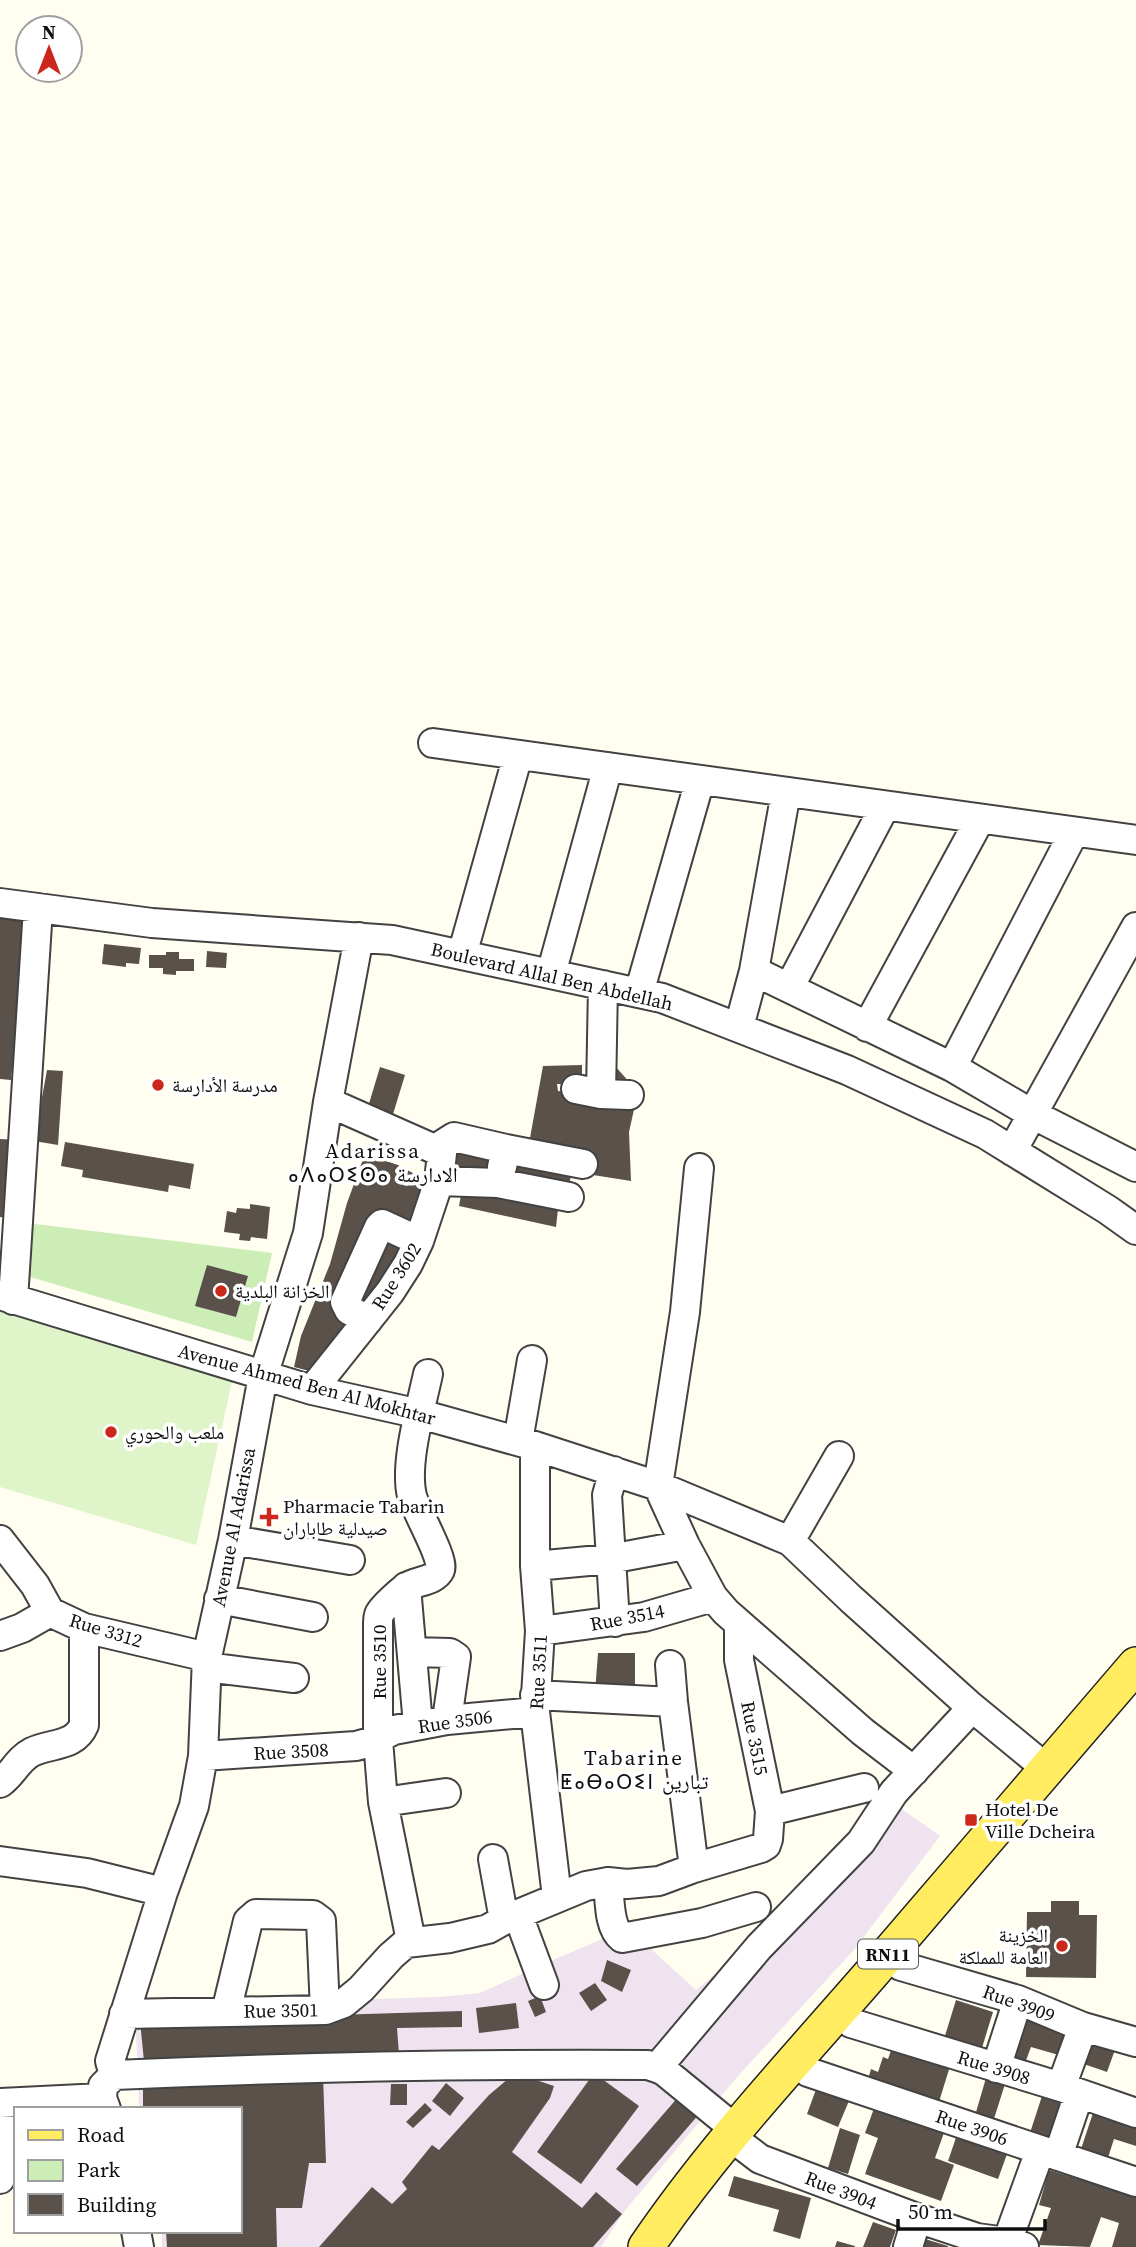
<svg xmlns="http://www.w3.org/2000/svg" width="1136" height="2247" font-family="'Source Serif 4','Noto Naskh Arabic','Noto Sans Tifinagh',serif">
<rect width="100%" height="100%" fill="#fffef1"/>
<path fill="#eee3ee" d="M892 1802 940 1836 853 1951 738 2076 626 2209 601 2247H162V2233L153 2231H240V2109H139L135 2006 439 1997 480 1993 555 1959 628 1928 696 1990 765 1932Z"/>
<path fill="#ccedb6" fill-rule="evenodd" d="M19 1222 272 1253 252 1342 13 1272ZM207 1265 247 1276 236 1317 196 1306Z"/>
<path fill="#e0f4c9" d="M0 1309 233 1377 196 1545 0 1487Z"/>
<path fill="#59514a" d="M0 914 27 916 11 1080 0 1079Z
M104 944 141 948 139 964 126 963V967L102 964Z
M207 951 227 953 226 968 206 967Z
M166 952H179V959H194V971H176V975L163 974V968H149V955H166Z
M607 1057 639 1093 605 1088Z
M582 1065V1084H557L558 1091 580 1093 635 1105 629 1132 631 1181 593 1175 595 1162 528 1149 543 1066Z
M380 1067 405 1075 390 1124 365 1117Z
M47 1070 63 1071 58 1145 34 1141Z
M0 1139 19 1140 8 1218 0 1217Z
M453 1140 494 1146 490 1175 448 1168Z
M65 1142 194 1164 190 1189 169 1185 168 1192 82 1177 83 1170 61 1166Z
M365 1154 398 1165 433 1184 417 1234 380 1217 368 1249 357 1324 313 1372 294 1367 301 1336 330 1264 347 1203Z
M518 1156 573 1167 567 1193 513 1181Z
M463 1184 559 1200 556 1227 459 1206Z
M250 1204 270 1207 267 1239 251 1237 250 1241 239 1240 240 1234 224 1232 227 1211 236 1213 237 1208 250 1209Z
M383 1229 413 1245 372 1312 352 1302Z
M207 1265 248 1276 236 1317 195 1306Z
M598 1653H635V1693L595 1692Z
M1051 1901H1079V1915H1097L1096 1978 1026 1977 1027 1912H1051Z
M607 1960 631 1970 622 1992 601 1981Z
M595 1983 607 2000 591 2011 579 1993Z
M540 1996 546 2012 535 2017 528 2001Z
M956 2000 993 2012 981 2051 944 2039Z
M516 2003 519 2028 479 2033 476 2008Z
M462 2011V2027L397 2028 399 2054 348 2056 324 2054 144 2061 140 2021Z
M1022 2018 1069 2033 1062 2056 1031 2047 1025 2063 1010 2058Z
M1087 2037 1116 2047 1107 2072 1078 2062Z
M893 2045 951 2063 938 2105 867 2083 871 2069 878 2072 883 2057 888 2059Z
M515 2073 554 2086 550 2098 512 2152 582 2208 596 2192 622 2214 593 2247H319L372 2187 392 2204 407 2189 402 2182 432 2145 439 2150 489 2095Z
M594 2073 639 2106 581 2184 537 2152Z
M323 2075 326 2163H309L302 2208H276L277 2247H167L166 2231H240V2109H143V2088Z
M986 2078 1005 2084 992 2125 974 2119Z
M446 2083 464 2098 450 2116 432 2101Z
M391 2084H407V2105H390Z
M818 2084 851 2096 838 2127 807 2114Z
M679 2096 700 2113 637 2186 616 2169Z
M1042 2096 1061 2102 1048 2145 1028 2139Z
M425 2103 432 2110 413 2128 406 2122Z
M876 2103 946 2127 935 2158 954 2165 941 2201 865 2174 878 2138 865 2133Z
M1094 2110 1136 2123V2146L1114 2139 1105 2167 1078 2158Z
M960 2126 1011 2143 998 2179 948 2161Z
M840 2128 860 2135 848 2174 828 2168Z
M1049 2170 1136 2197V2247H1112L1119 2223 1101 2217 1090 2247 1038 2245 1051 2208 1039 2205Z
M734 2176 811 2198 800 2239 773 2231 779 2210 728 2196Z
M873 2222 896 2230 890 2247H863Z
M912 2235 948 2246V2247H908Z
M837 2241 855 2246V2247H835Z"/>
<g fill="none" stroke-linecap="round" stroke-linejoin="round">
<g stroke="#424242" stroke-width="32">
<path id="minor" d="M433 743 1136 840
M0 903 152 923 392 940 662 998 847 1070 985 1134 1108 1210 1136 1230
M462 955 518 755
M754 971 952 1067 1032 1114 1136 1167
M551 974 608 767
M789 988 885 806
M639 993 700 780
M739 1027 754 971 786 792
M867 1027 980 819
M952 1067 1074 832
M576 1089 601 1094 629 1095
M601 1094 603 985
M328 1102 441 1152
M1012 1151 1136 927
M502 1167 506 1149 583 1164
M699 1168 685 1312 658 1486 685 1545 713 1597 726 1612 863 1732 914 1771
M439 1181 498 1183 569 1197
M0 1295 312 1390 420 1414 535 1446 658 1486 790 1541 851 1599 968 1704 1047 1769
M13 1300 38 908
M368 1320 349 1310 345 1302 379 1227 382 1224 419 1241
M312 1390 390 1292 408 1264 419 1241 439 1181 443 1144 454 1137 506 1149
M518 1441 532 1360
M535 1446V1566L540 1631 535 1712 557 1897
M614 1471 607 1495 615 1622
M0 1540 35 1585 50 1612 84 1628 207 1657
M233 1540 350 1560
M790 1541 839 1456
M535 1566 610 1559 685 1545
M406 1587 418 1725
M219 1599 313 1617
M540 1631 644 1617 713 1597
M0 1636 22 1628 50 1612
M412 1652 450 1653 456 1657 447 1720
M670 1665 673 1702 694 1868
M206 1667 294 1678
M535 1695 673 1702
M203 1756 356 1746 378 1740 386 1734 394 1730 447 1720 535 1712
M0 1783C12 1775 18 1759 32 1752 51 1743 75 1747 84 1725V1628
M383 1802 446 1793
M770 1811 864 1788
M493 1859 504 1920
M0 1861 87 1873 163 1892
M608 1882C610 1898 608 1927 622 1938L702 1923 756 1907
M518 1915 544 1985
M411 1941 383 1802 378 1740V1623C378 1621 378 1615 380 1613 382 1608 402 1590 407 1587 416 1581 435 1581 440 1570 445 1560 416 1511 412 1496 404 1464 421 1407 428 1374
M901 1966 1018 2000 1083 2027 1136 2042
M226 2012 248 1921 256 1914 313 1915 321 1921 325 2010
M124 2014 325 2010 344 2003 361 1989 391 1956 406 1943 450 1938 488 1929 504 1920 586 1886 608 1882 627 1884 659 1881 694 1868 761 1848 766 1845 768 1839 770 1811 739 1660V1624
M851 2023 1061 2087 1136 2113
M996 2068 1018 2000
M808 2072 1136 2182
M114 2075C292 2067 470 2064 648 2065L657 2068
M1061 2087 1083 2027
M0 2103 102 2098
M106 2109 102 2098 103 2086 114 2075 110 2061 163 1892 194 1806 203 1756 207 1657 233 1540 263 1376 308 1233 328 1102 359 937
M735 2129 664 2071 657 2068 759 1947 861 1842 894 1792 972 1708
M743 2146 760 2159 917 2218 977 2238 1007 2242 1024 2247
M1058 2156 1079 2094
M0 2179 2 2103
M136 2231 139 2247
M1007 2242 1040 2151
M908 2247 917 2218"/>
</g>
<g stroke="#202020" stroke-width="38">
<path id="major" d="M646 2247C716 2144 802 2054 883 1960 968 1862 1051 1763 1136 1665"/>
</g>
<use href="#minor" stroke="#fff" stroke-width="28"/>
<use href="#major" stroke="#ffec61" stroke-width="35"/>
</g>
<g fill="#cb281b" stroke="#fff" stroke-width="2.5">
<circle cx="158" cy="1085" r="7"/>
<circle cx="221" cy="1291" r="7"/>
<circle cx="111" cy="1432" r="7"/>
<path d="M265.5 1506.5h7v7h7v7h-7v7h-7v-7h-7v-7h7z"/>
<rect x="964" y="1813" width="14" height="14" rx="3.5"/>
<circle cx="1062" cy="1946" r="7"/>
</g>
<g text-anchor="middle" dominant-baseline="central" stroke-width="7" stroke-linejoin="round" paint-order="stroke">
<rect fill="#fff" stroke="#575757" stroke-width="2" x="858" y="1939.5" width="60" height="29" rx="5"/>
<g font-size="18" font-weight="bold" fill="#0f0f0f">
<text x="888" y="1954">RN11</text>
</g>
<g font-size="19" fill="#0f0f0f" stroke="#fff">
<text transform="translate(552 976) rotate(13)">Boulevard Allal Ben Abdellah</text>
<text transform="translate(396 1276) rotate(-58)">Rue 3602</text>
<text transform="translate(307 1384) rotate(15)">Avenue Ahmed Ben Al Mokhtar</text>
<text transform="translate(233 1527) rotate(-79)">Avenue Al Adarissa</text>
<text transform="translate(627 1617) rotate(-11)">Rue 3514</text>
<text transform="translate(106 1630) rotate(17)">Rue 3312</text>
<text transform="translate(379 1662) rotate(-90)">Rue 3510</text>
<text transform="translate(538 1672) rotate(-87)">Rue 3511</text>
<text transform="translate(455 1721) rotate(-8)">Rue 3506</text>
<text transform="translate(755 1738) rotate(79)">Rue 3515</text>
<text transform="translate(291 1751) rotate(-3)">Rue 3508</text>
<text transform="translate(1019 2003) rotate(20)">Rue 3909</text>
<text transform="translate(281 2010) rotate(-1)">Rue 3501</text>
<text transform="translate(994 2067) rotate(17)">Rue 3908</text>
<text transform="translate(972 2127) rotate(19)">Rue 3906</text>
<text transform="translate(841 2190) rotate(21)">Rue 3904</text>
</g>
<g font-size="19" fill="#0f0f0f" stroke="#fff" text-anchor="start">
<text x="172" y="1085">مدرسة الأدارسة</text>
<text x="235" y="1291">الخزانة البلدية</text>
<text x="125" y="1432">ملعب والحوري</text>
<text x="283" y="1506">Pharmacie Tabarin<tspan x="283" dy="22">صيدلية طاباران</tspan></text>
<text x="985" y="1809">Hotel De<tspan x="985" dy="22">Ville Dcheira</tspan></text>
<text x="1048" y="1935" text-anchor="end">الخزينة<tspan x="1048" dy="22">العامة للمملكة</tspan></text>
</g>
<g font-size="21" letter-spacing="2" fill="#0f0f0f" stroke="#fff">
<text x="373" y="1150">Adarissa<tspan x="373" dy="24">ⴰⴷⴰⵔⵉⵙⴰ الادارسة</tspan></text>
<text x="634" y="1757">Tabarine<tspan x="634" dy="24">ⵟⴰⴱⴰⵔⵉⵏ تبارين</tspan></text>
</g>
</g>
<rect x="14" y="2107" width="228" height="126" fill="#ffffff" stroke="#9f9f9f" stroke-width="2"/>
<rect x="28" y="2130" width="35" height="10" fill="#ffec61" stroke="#9f9f9f" stroke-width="2"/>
<text x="77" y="2142" font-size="21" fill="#0f0f0f">Road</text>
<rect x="28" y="2160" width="35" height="21" fill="#ccedb6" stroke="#9f9f9f" stroke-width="2"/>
<text x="77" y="2177" font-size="21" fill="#0f0f0f">Park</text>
<rect x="28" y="2194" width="35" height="21" fill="#59514a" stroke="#9f9f9f" stroke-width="2"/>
<text x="77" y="2212" font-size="21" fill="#0f0f0f">Building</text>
<g transform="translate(49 49)"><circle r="33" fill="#ffffff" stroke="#9f9f9f" stroke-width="2"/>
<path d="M0-5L12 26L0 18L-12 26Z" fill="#cb281b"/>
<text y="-10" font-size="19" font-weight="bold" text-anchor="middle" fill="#0f0f0f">N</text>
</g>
<path d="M898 2219v10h147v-10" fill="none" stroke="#0f0f0f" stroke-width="3.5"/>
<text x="908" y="2219" font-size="21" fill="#0f0f0f" stroke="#ffffff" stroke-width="5" paint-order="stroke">50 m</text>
</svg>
